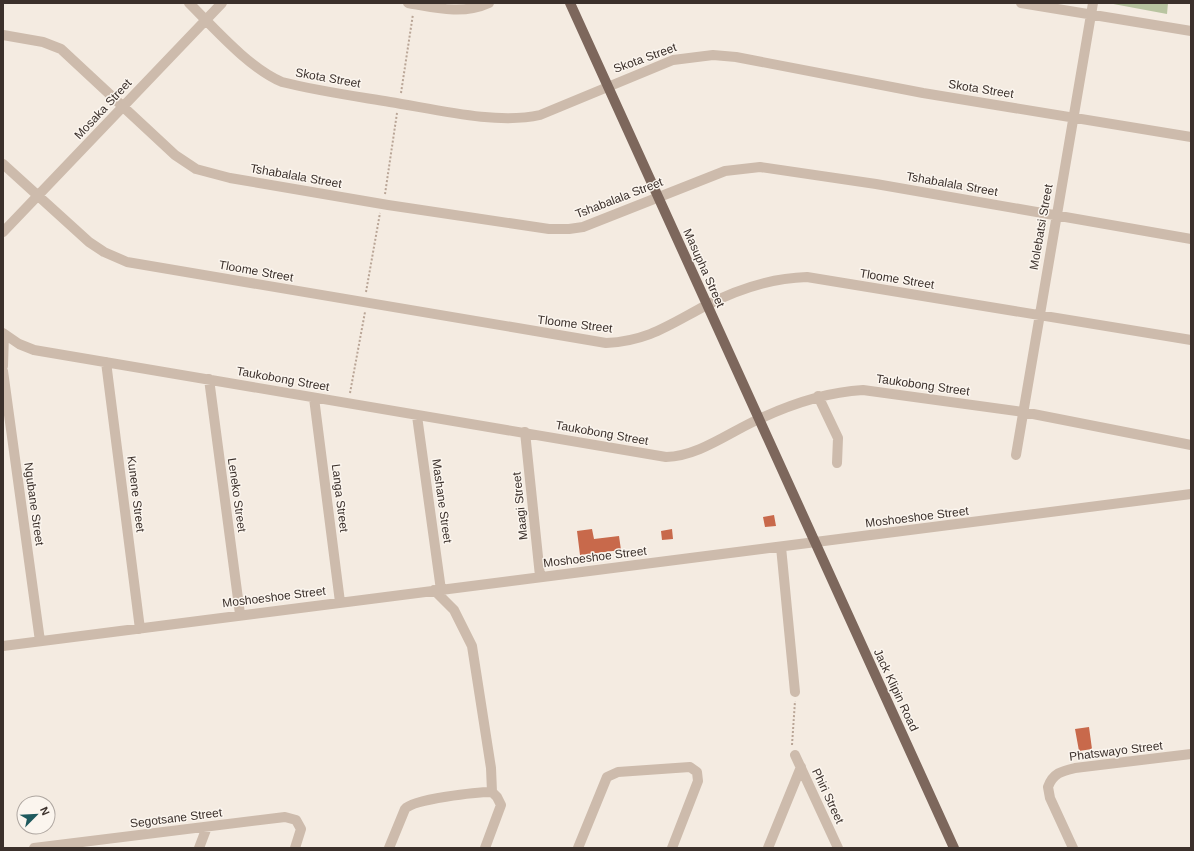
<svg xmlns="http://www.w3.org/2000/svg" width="1194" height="851" font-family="Helvetica,sans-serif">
<rect width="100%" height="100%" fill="#f4ebe1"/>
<path fill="#b8c4a0" d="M1108 3H1168L1167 14Z"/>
<path fill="#c8694b" d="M774 515 776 526 765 527 763 517Z
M592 529 594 539 619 536 621 550 580 555 577 531Z
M672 529 673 539 662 540 661 531Z
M1089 727 1092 749 1079 751 1075 729Z"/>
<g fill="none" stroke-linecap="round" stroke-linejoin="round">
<path stroke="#b9a596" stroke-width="2" stroke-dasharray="2 2" stroke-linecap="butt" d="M401 93 413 14
M385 194 397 113
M366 292 380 213
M350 393 365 312
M792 745 795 701"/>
<path stroke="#cdbbac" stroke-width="10" d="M189 3C215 29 249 68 282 82 318 91 354 96 390 102 434 109 497 125 540 115L673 60 713 55 736 57 923 93 1191 137
M408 3C436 8 463 15 489 3
M1021 3 1191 31
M3 35 43 42 61 49 175 155 196 169 230 178 388 205 549 229H569L583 227 725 171 760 167 876 184 1191 239
M3 164 89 242 104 252 127 262 606 343C648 341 669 325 705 306 736 290 771 278 807 277L1191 340
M3 232 222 3
M3 333 19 344 34 350 666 457C699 456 728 433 757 420 791 404 826 392 863 390L1023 412 1191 445
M106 362 140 629
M3 366 4 334
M3 371 40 641
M209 379 240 614
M818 396 838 438 837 463
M314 398 340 602
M417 416 441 590
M525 432 540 576
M1016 455 1093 3
M781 547 795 692
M434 590 454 610 472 646 491 768 492 792
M3 646 1191 494
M795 755 838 848
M34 848 285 817 296 820 301 829 295 848
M199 848 207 827
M389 848 405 809C413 799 477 792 492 792L497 797 501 805 485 848
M578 848 607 777 618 772 690 767 697 772 698 781 672 848
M768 848 801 767
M1073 848 1050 798 1048 787C1053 773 1062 771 1075 768L1191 754"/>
<path stroke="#7d675c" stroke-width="10" d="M570 3 954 848"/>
</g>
<g text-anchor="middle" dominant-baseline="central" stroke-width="3" stroke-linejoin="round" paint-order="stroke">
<g font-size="12" fill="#3b302b" stroke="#fbf5ee">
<text transform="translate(645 58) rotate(-20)">Skota Street</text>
<text transform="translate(328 78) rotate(10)">Skota Street</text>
<text transform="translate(981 89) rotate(9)">Skota Street</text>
<text transform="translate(103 109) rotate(-47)">Mosaka Street</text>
<text transform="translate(296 176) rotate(10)">Tshabalala Street</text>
<text transform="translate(952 184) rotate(10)">Tshabalala Street</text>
<text transform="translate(619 198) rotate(-21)">Tshabalala Street</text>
<text transform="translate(1041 227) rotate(-80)">Molebatsi Street</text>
<text transform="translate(704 268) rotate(66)">Masupha Street</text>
<text transform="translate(256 271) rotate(10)">Tloome Street</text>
<text transform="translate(897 279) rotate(9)">Tloome Street</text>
<text transform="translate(575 324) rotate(7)">Tloome Street</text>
<text transform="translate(283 379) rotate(10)">Taukobong Street</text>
<text transform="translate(923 385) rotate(8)">Taukobong Street</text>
<text transform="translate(602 433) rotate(10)">Taukobong Street</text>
<text transform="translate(136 494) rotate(83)">Kunene Street</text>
<text transform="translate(237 495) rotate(82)">Leneko Street</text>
<text transform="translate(340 498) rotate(83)">Langa Street</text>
<text transform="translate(442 501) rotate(82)">Mashane Street</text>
<text transform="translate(34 504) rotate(82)">Ngubane Street</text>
<text transform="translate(520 506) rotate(-96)">Maagi Street</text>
<text transform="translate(917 517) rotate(-7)">Moshoeshoe Street</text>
<text transform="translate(595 557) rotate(-7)">Moshoeshoe Street</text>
<text transform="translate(274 597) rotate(-7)">Moshoeshoe Street</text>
<text transform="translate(896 690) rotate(65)">Jack Klipin Road</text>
<text transform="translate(1116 751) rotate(-7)">Phatswayo Street</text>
<text transform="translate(828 796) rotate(65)">Phiri Street</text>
<text transform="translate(176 818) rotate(-7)">Segotsane Street</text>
</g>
</g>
<rect width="1194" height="851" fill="none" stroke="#3b302b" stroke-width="8"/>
<g transform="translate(36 815) rotate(66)"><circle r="19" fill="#fbf5ee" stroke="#aea6a0"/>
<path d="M0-3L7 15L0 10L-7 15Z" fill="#1f5a5e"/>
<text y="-6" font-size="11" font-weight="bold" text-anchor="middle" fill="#3b302b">N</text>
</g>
</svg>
